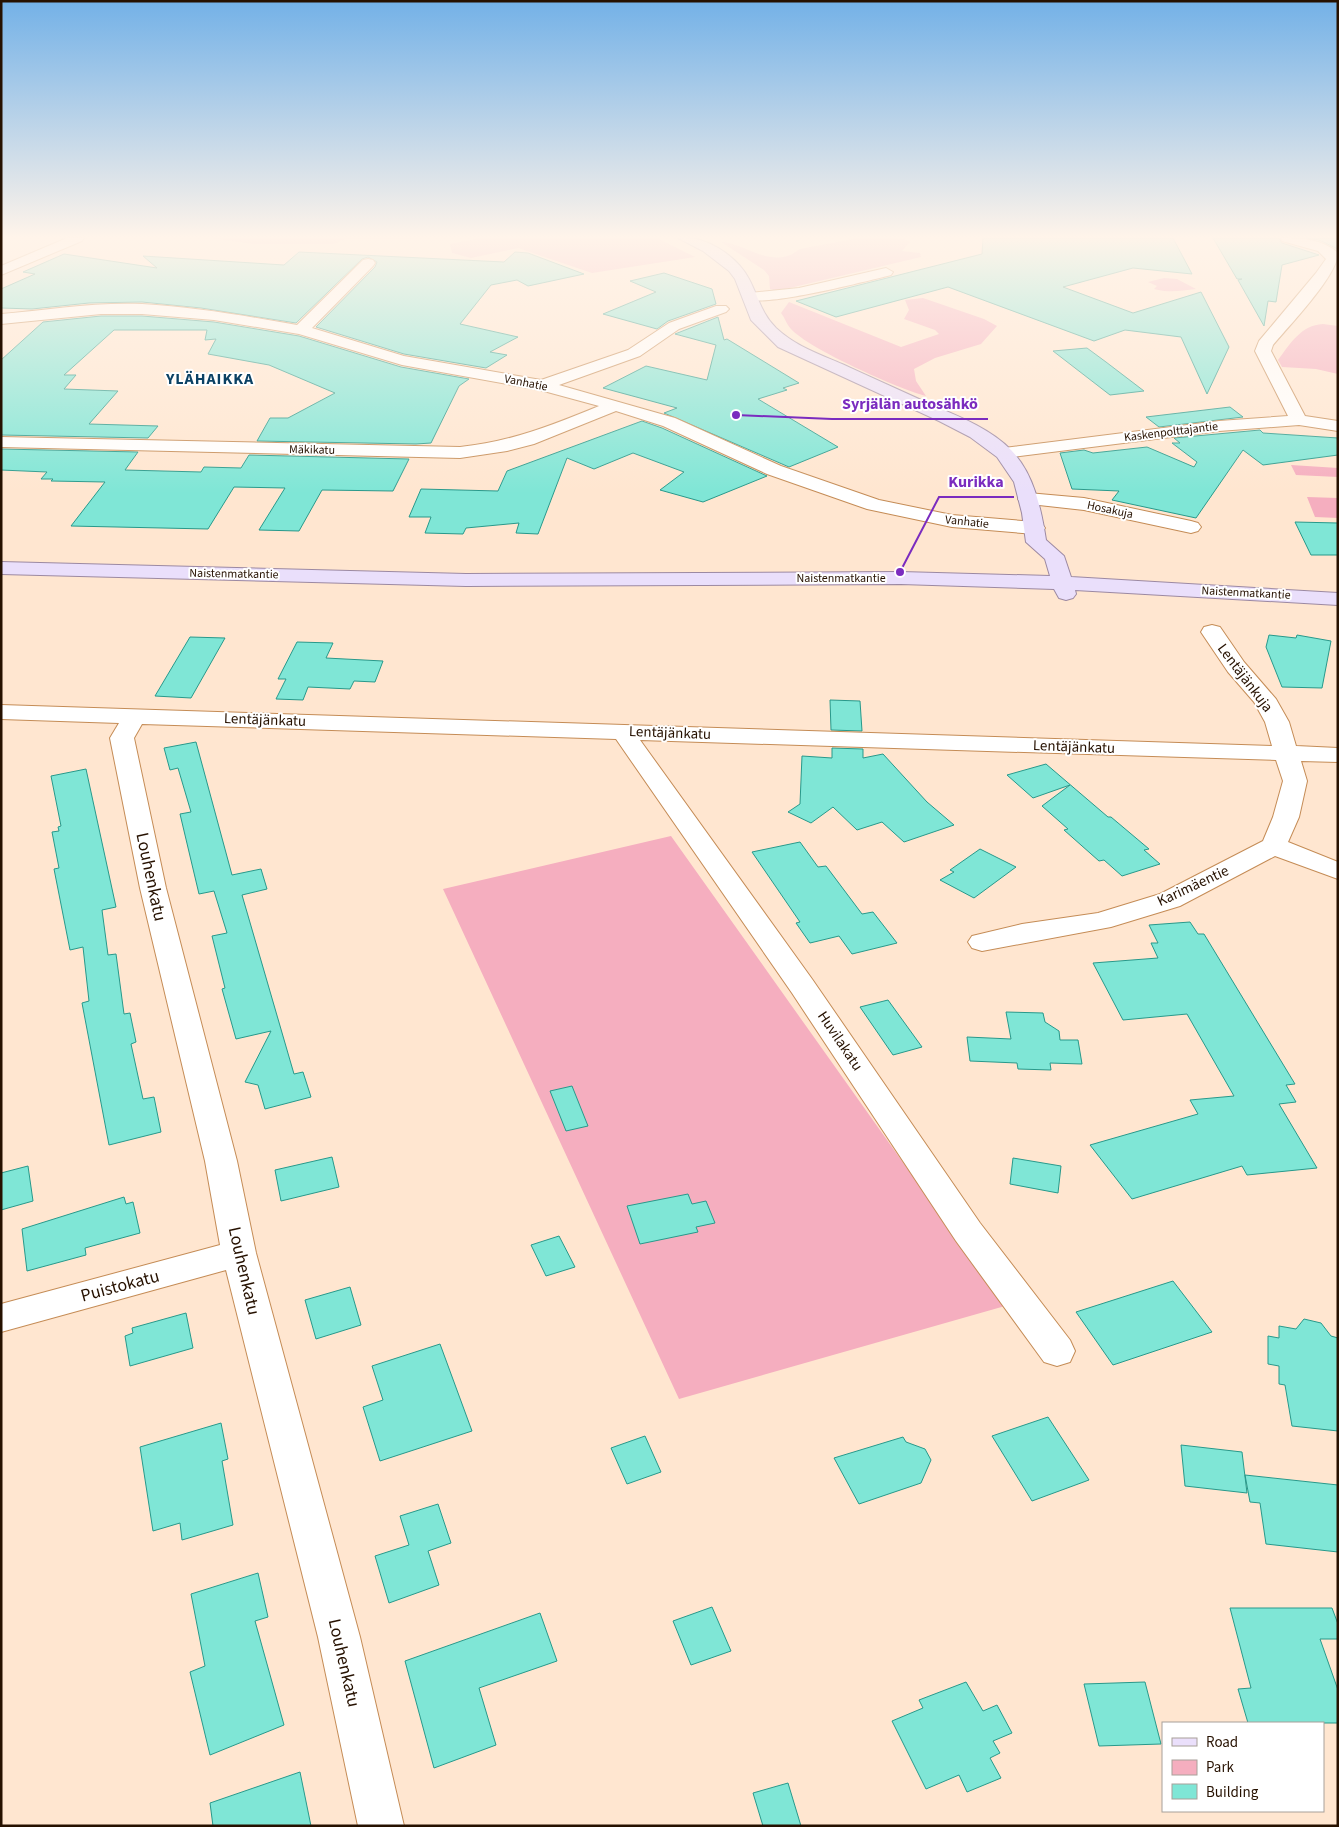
<svg xmlns="http://www.w3.org/2000/svg" width="1339" height="1827" font-family="'Source Sans 3',sans-serif">
<rect width="100%" height="100%" fill="#ffe6d0"/>
<path fill="#f5aebf" d="M212 238H425L346 239 334 244H253Z
M480 238H657L695 257 592 273 518 248 471 258 452 253 450 244Z
M858 238 904 239 910 242 902 251 920 253 921 257 777 291 770 289 769 276 764 270 721 242C744 243 766 265 790 255 793 254 796 251 800 249Z
M1164 278 1177 279 1196 289C1181 291 1168 293 1154 289L1157 286 1148 282Z
M923 298 984 319 997 326 981 344 935 358 914 369 916 381 926 396C899 389 809 349 791 329 787 325 785 318 781 313L789 302 901 347 939 334 935 330 904 319 909 310 905 300Z
M1323 324 1338 326V374L1316 369 1282 367 1278 360C1290 344 1301 325 1323 324Z
M1291 465 1338 468V477L1296 475Z
M1307 497 1338 498V518L1315 517Z
M671 836 1005 1306 679 1399 443 889Z"/>
<path fill="#7fe6d6" stroke="#28998b" d="M983 238H1173L1192 274 1133 268 1063 287 1133 313 1201 292 1229 347 1207 394 1181 337 1125 330 1094 341 948 287 836 317 796 301 982 254Z
M1213 238H1279L1282 243 1319 255 1282 265 1276 302 1268 301 1264 326 1238 280 1242 279H1237Z
M1306 238H1338V249L1319 240Z
M299 252 504 262 515 252 528 253 584 274 528 286 517 280 491 285 460 324 518 337 490 352 507 355 486 368 404 354 316 327 375 267 377 262 368 257 362 259 296 323 201 308 142 302 89 303 32 309 1 308V289L35 274 23 272 64 254 157 268 143 256 284 265Z
M664 273 712 289 716 304 668 321 657 329 603 314 656 292 630 281Z
M101 316H142L214 322 299 336 401 367 469 379 459 386 431 443 416 444 257 441 270 418H288L335 393 269 365 208 354 216 339 205 340 207 330H114L64 375H76L64 389 118 391 89 424 158 426 148 438 1 435V360L43 322Z
M718 317 724 340 727 339 799 383 783 388 787 390 758 399 838 447 789 467 664 413 677 408 603 388 646 366 707 380 716 345 675 334Z
M1087 348 1106 362 1144 391 1110 395 1053 351Z
M1230 407 1243 417 1159 427 1146 417Z
M642 421 662 428 767 476 703 502 660 490 684 472 633 453 594 469 567 458 538 534 516 533 519 523 466 528 463 534 425 533 431 517H409L421 489 498 491 507 471Z
M1260 430 1263 433 1338 438V455L1263 465 1243 450 1196 518 1112 500 1119 491 1072 489 1060 453 1084 450 1093 453 1147 447 1194 467 1197 462 1172 443H1180L1174 438Z
M1 449 138 452 125 470 201 472 204 467 241 468 249 455 409 459 393 491 322 490 299 531 259 530 285 488 234 487 208 529 71 526 105 482 51 481 53 479H41L47 472 1 470Z
M1295 522 1338 523V555H1311Z
M1269 635 1296 638 1297 635 1331 641 1322 688 1282 687 1266 647Z
M190 637 225 638 191 698 155 696Z
M297 642 333 643 326 658 383 661 375 682 354 681 350 689 308 687 303 700 276 699 286 679H278Z
M830 700 860 701 862 731 831 730Z
M196 742 232 875 261 869 267 889 242 895 294 1074 303 1072 311 1097 265 1109 258 1085 245 1082 271 1031 236 1039 222 989 225 988 212 936 227 933 214 891 199 894 180 814 191 812 178 768 170 770 164 748Z
M832 748 863 749V758L883 754 927 802 954 825 904 842 882 822 857 830 833 807 811 823 788 812 800 804 802 756 832 758Z
M1046 764 1108 817H1111L1149 849 1144 850 1160 864 1122 876 1104 860 1099 861 1064 830 1068 829 1042 806 1070 785 1033 798 1007 775Z
M86 769 116 907 102 910 108 955 116 954 124 1014 130 1013 136 1042 131 1044 143 1099 154 1097 161 1132 109 1145 82 1003 89 1001 83 947 70 950 54 869 59 868 52 832 59 831 58 827 61 826 51 776Z
M800 842 818 867 826 866 862 914 873 912 897 943 852 954 839 936 810 943 796 923 800 922 752 852Z
M980 849 1016 867 974 898 940 880 954 872 950 870Z
M1190 922 1198 934H1204L1295 1084 1286 1085 1296 1102 1279 1104 1317 1168 1247 1175 1242 1166 1132 1199 1090 1145 1198 1114 1190 1100 1234 1096 1187 1014 1123 1020 1093 963 1158 958 1151 943H1158L1149 925Z
M888 1000 922 1047 893 1055 860 1007Z
M1006 1012 1043 1013 1045 1022 1059 1031 1060 1040H1078L1082 1064 1050 1063 1051 1070 1018 1069 1017 1063 970 1061 967 1037 1011 1039Z
M572 1086 588 1126 566 1131 550 1091Z
M332 1157 339 1187 281 1201 275 1170Z
M1013 1158 1061 1166 1058 1193 1010 1184Z
M28 1166 33 1201 1 1210V1173Z
M688 1194 692 1204 706 1201 715 1223 696 1227 698 1232 640 1244 627 1206Z
M124 1197 126 1204 133 1202 140 1233 85 1248 86 1255 27 1271 22 1229Z
M559 1236 575 1267 546 1276 531 1245Z
M1173 1281 1212 1332 1113 1365 1076 1312Z
M350 1287 361 1325 316 1339 305 1300Z
M186 1313 193 1348 130 1366 125 1336 133 1333 132 1328Z
M1304 1319 1321 1323 1331 1336 1338 1338V1431L1292 1426 1285 1385 1279 1384V1366L1268 1364V1336L1279 1338V1326L1296 1329Z
M440 1344 472 1431 380 1461 363 1407 383 1400 372 1366Z
M1048 1417 1089 1480 1032 1501 992 1436Z
M221 1423 228 1459 222 1461 233 1525 182 1540 180 1523 153 1531 140 1447Z
M645 1436 661 1472 627 1484 611 1448Z
M903 1437 906 1442 925 1449 931 1460 921 1483 859 1504 834 1458Z
M1181 1445 1242 1452 1247 1493 1185 1486Z
M1245 1475 1338 1485V1552L1266 1544 1260 1503 1250 1502Z
M438 1504 451 1543 428 1551 439 1585 389 1603 375 1556 409 1545 400 1516Z
M258 1573 268 1617 255 1621 284 1725 210 1755 190 1672 205 1666 191 1594Z
M712 1607 731 1651 691 1665 673 1621Z
M1230 1608H1332L1338 1624V1639H1320L1338 1690V1723H1248L1238 1689 1251 1688Z
M540 1613 557 1661 479 1688 496 1745 434 1768 405 1661Z
M966 1682 983 1711 997 1705 1012 1733 993 1741 1000 1753 990 1758 1001 1778 967 1792 959 1775 926 1789 892 1721 923 1708 919 1700Z
M1145 1682 1161 1744 1099 1746 1084 1684Z
M300 1772 311 1826H213L210 1803Z
M788 1783 801 1826H763L753 1793Z"/>
<g fill="none" stroke-linecap="round" stroke-linejoin="round">
<g stroke="#c58c56" stroke-width="2">
<path id="minor" d="M67 238H84L82 241 1 275V266Z
M1281 238C1300 238 1323 239 1338 253 1338 275 1289 326 1273 345L1271 351 1305 416 1338 421V431L1299 425 1219 431 1004 458 998 457 995 453 998 449 1004 448 1219 421 1288 416 1255 351 1259 341 1316 273 1326 259 1318 251 1282 241Z
M368 259 373 260 375 263 373 266 312 328 404 356 541 380 628 350 669 323 716 306H726L729 309 726 312 679 329 640 356 559 385 675 418 781 466 879 500 952 515 1035 522 1042 524 1045 528 1042 532 1035 534 952 527 867 509 767 474 663 426 616 411 534 444 507 451 460 458 1 447V437L460 447C510 442 553 425 599 406L540 390 402 365 299 334 214 320 142 314H101L1 324V314C48 310 95 302 142 304 195 307 246 316 297 325L363 260Z
M886 268 893 272 891 275C871 280 753 311 743 297L750 293 799 288Z
M1028 493 1084 498 1191 521 1198 523 1201 527 1198 531 1191 533 1084 510 1021 503 1018 499 1021 495Z
M1212 625 1220 627 1244 662 1276 699 1289 722 1296 746 1338 748V762L1301 761 1307 781 1299 817 1288 842 1338 862V879L1275 856 1180 906 1111 927 982 951 972 948 968 942 972 936 1022 924 1098 913 1160 894 1263 841 1273 817 1283 781 1276 760 640 740 812 979 980 1223 1070 1340 1075 1351 1070 1362 1057 1366 1044 1362 956 1241 792 993 616 739 142 724 134 738 166 888 237 1161 256 1253 360 1637 404 1826H358L318 1637 226 1270 1 1332V1304L220 1245 205 1161 140 888 110 738 119 723 1 719V705L1272 746 1265 722 1254 702 1228 672 1201 632 1204 627Z"/>
</g>
<g stroke="#9c89a2" stroke-width="2">
<path id="major" d="M678 238C704 234 737 256 749 279 759 298 761 313 776 328 795 346 819 354 842 364 872 378 902 391 932 405 958 416 991 429 1011 450 1034 474 1041 508 1046 540L1064 556 1071 577 1338 593V605L1075 590 1076 594 1073 598 1066 600 1059 598 1054 589 901 584 466 586 1 574V562L466 574 901 572 1050 576 1045 559 1026 542 1022 513 1014 482 997 457 970 437 939 421 778 347 751 320 735 279 729 271 703 251Z"/>
</g>
<use href="#minor" fill="#fff" fill-rule="evenodd"/>
<use href="#major" fill="#eadffb" fill-rule="evenodd"/>
</g>
<linearGradient id="sky" x2="0" y2="1"><stop stop-color="#73b1e7"/><stop offset="0.48" stop-color="#fff4ea"/><stop offset="1" stop-color="#fff4ea" stop-opacity="0"/></linearGradient>
<rect width="1339" height="493" fill="url(#sky)"/>
<g text-anchor="middle" dominant-baseline="central" stroke-width="4" stroke-linejoin="round" paint-order="stroke">
<g font-size="12" fill="#261100" stroke="#fff">
<text transform="translate(526 383) rotate(11)">Vanhatie</text>
<text transform="translate(1171 432) rotate(-7)">Kaskenpolttajantie</text>
<text transform="translate(312 450) rotate(1)">Mäkikatu</text>
<text transform="translate(1110 510) rotate(12)">Hosakuja</text>
<text transform="translate(967 522) rotate(6)">Vanhatie</text>
<text transform="translate(234 574) rotate(1)">Naistenmatkantie</text>
<text x="841" y="578">Naistenmatkantie</text>
<text transform="translate(1246 593) rotate(3)">Naistenmatkantie</text>
</g>
<g font-size="15" fill="#261100" stroke="#fff">
<text transform="translate(1245 678) rotate(53)">Lentäjänkuja</text>
<text transform="translate(265 720) rotate(2)">Lentäjänkatu</text>
<text transform="translate(670 733) rotate(2)">Lentäjänkatu</text>
<text transform="translate(1074 747) rotate(2)">Lentäjänkatu</text>
<text transform="translate(1193 886) rotate(-25)">Karimäentie</text>
<text transform="translate(840 1041) rotate(56)">Huvilakatu</text>
</g>
<g font-size="16" font-weight="bold" letter-spacing="1" fill="#0b4164" stroke="#fff">
<text x="210" y="379">YLÄHAIKKA</text>
</g>
<g font-size="18" fill="#261100" stroke="#fff">
<text transform="translate(151 877) rotate(78)">Louhenkatu</text>
<text transform="translate(244 1271) rotate(77)">Louhenkatu</text>
<text transform="translate(120 1286) rotate(-15)">Puistokatu</text>
<text transform="translate(344 1663) rotate(77)">Louhenkatu</text>
</g>
</g>
<path fill="none" stroke="#7b2cbf" stroke-width="2" d="M736 415L832 419H988M900 572L939 497H1014"/>
<g fill="#7b2cbf" stroke="#fff" stroke-width="2">
<circle cx="736" cy="415" r="5"/>
<circle cx="900" cy="572" r="5"/>
</g>
<g font-size="16" text-anchor="middle" font-weight="bold" fill="#7b2cbf" stroke="#fff" stroke-width="4" stroke-linejoin="round" paint-order="stroke">
<text x="910" y="409">Syrjälän autosähkö</text>
<text x="976" y="487">Kurikka</text>
</g>
<rect width="1339" height="1827" fill="none" stroke="#261100" stroke-width="5"/>
<rect x="1162" y="1722" width="162" height="90" fill="#ffffff" stroke="#a8a099"/>
<rect x="1172" y="1738" width="25" height="8" fill="#eadffb" stroke="#a8a099"/>
<text x="1206" y="1747" font-size="15" fill="#261100">Road</text>
<rect x="1172" y="1760" width="25" height="15" fill="#f5aebf" stroke="#a8a099"/>
<text x="1206" y="1772" font-size="15" fill="#261100">Park</text>
<rect x="1172" y="1784" width="25" height="15" fill="#7fe6d6" stroke="#a8a099"/>
<text x="1206" y="1797" font-size="15" fill="#261100">Building</text>
</svg>
